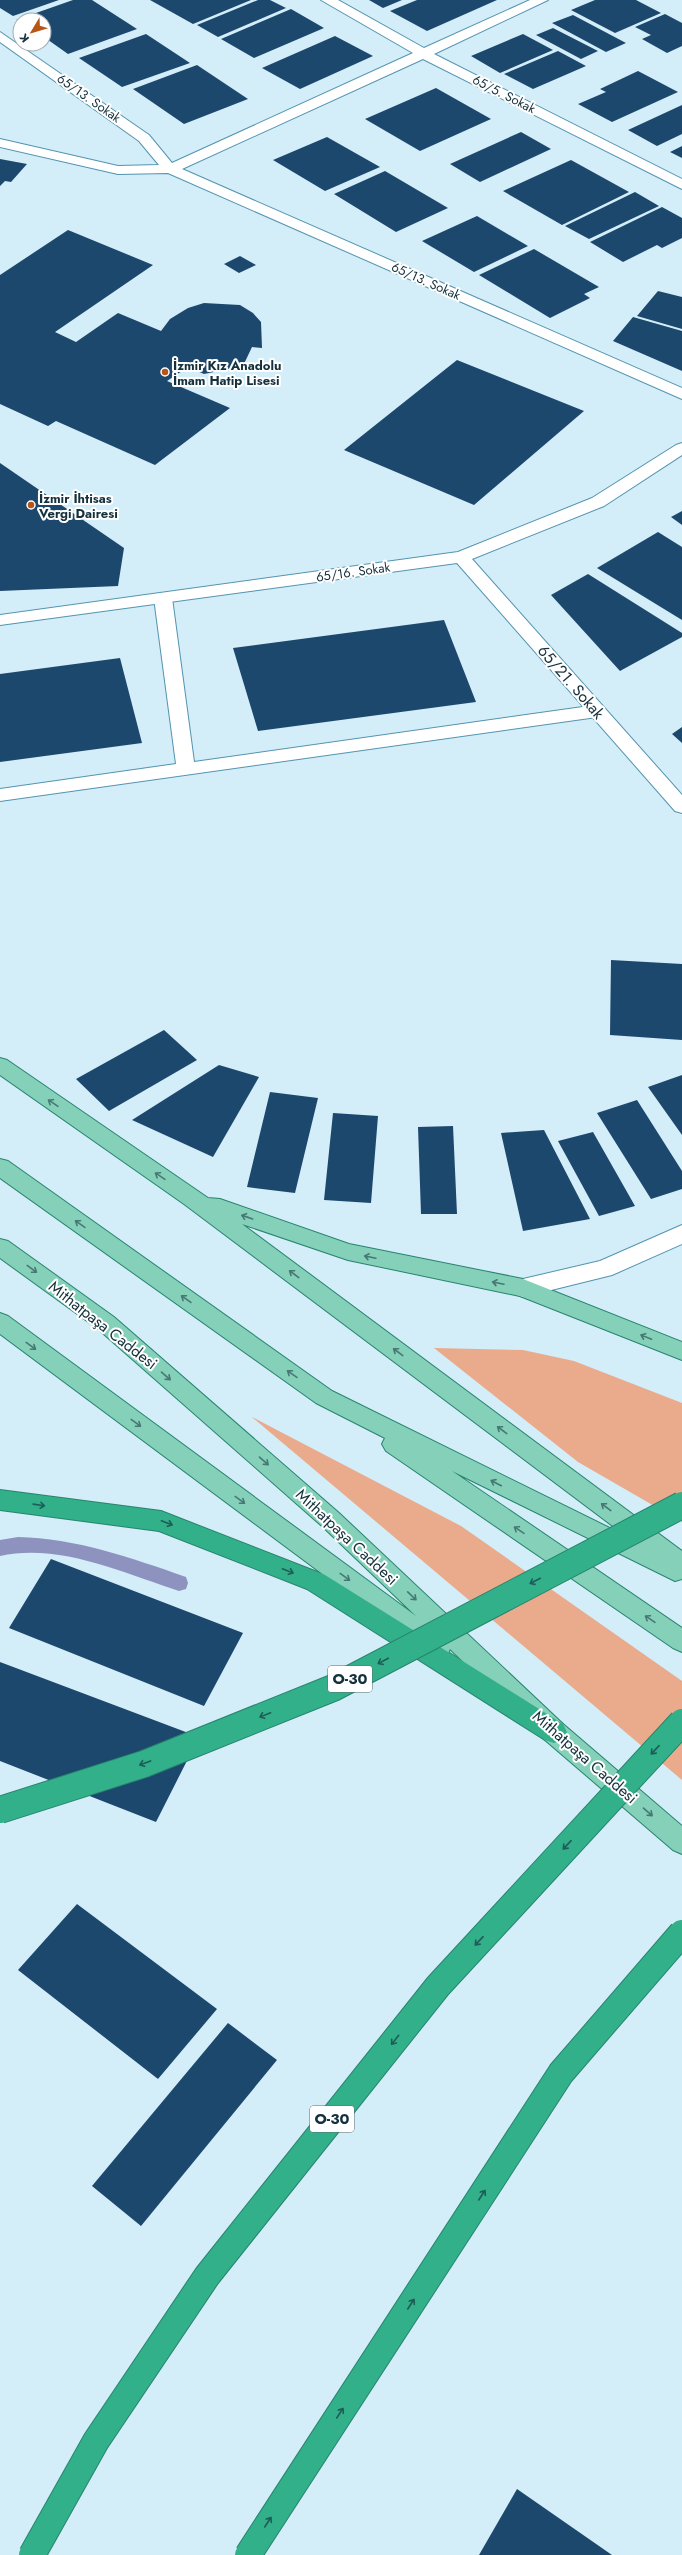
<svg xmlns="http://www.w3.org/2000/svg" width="682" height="2555" font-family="Jost,sans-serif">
<rect width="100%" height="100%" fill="#d3edf9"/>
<path fill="#e9ab8c" d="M434 1348 523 1350 574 1361 682 1403V1522L578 1462Z
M252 1417 461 1526 682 1681V1780Z"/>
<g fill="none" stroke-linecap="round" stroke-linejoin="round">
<path fill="#8d93be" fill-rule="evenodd" d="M18 1537C75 1538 132 1558 186 1577L188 1583 186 1589 179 1591C123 1573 60 1543 0 1556V1540Z"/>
</g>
<path fill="#1d486d" d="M0 0H59L13 16 0 8Z
M73 0H92L137 29 68 54 44 37V20H16Z
M150 0H251L193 24Z
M258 0H270L286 8 218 37 197 25Z
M369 0H402L383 8Z
M417 0H497L427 31 390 11Z
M595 0H636L661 13 615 33 571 10Z
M291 9 324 28 254 58 221 39Z
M665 14 682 23V46L667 53 642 39 651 35 635 27Z
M573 15 626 43 606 52 552 23Z
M553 28 598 51 581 59 536 35Z
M146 34 190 63 122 87 79 58Z
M523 34 553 50 500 73 471 56Z
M335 36 373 56 300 89 262 68Z
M558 51 586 66 533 89 504 74Z
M197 65 248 99 184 124 133 89Z
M638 71 678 92 612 122 578 104 606 92 600 89Z
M436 88 491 119 420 151 365 119Z
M682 105V134L657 146 628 130Z
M521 132 551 149 480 182 450 164Z
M327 137 380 167 325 191 273 160Z
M682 146V158L670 152Z
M0 159 27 164 11 182 5 181 0 186Z
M571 160 629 192 562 225 503 191Z
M385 171 448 208 396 232 334 194Z
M635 192 659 206 589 239 565 226Z
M662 207 682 218V238L662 248 657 245 623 262 590 242Z
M477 216 528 246 474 272 422 241Z
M68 230 153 265 55 332 76 342 118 313 161 331 170 319 188 308 204 303 240 305 253 313 261 322 262 348 252 347 243 366 204 374 188 367 167 381 230 408 155 465 56 421 48 426 0 404V275Z
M534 249 599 287 584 294 590 298 550 318 479 275Z
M240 256 256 265 239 273 224 264Z
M658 291 682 297V329L637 316Z
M633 317 682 331V371L613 341Z
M457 360 584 411 474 505 344 450Z
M0 463 124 548 118 586 0 591Z
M682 511V525L671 517Z
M658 532 682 547V620L597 568Z
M588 574 682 633V637L620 671 551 595Z
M444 620 476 702 258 731 233 648Z
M120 658 142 743 0 762V674Z
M682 727V743L672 734Z
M611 960 682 964V1040L610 1035Z
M164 1030 197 1060 109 1111 76 1079Z
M219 1065 259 1077 213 1157 132 1120Z
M682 1075V1135L648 1087Z
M270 1092 318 1098 295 1193 247 1187Z
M637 1100 682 1171V1189L651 1199 597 1113Z
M333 1113 378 1116 371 1203 324 1200Z
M453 1126 457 1214H421L418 1127Z
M544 1130 590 1219 523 1231 501 1133Z
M593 1132 635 1206 599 1216 558 1141Z
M51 1559 243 1633 204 1706 9 1628Z
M0 1662 199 1737 156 1822 0 1761Z
M77 1904 217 2009 158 2079 18 1970Z
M228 2023 277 2060 141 2226 92 2186Z
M517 2489 612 2555H479Z"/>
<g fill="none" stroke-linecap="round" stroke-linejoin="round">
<g stroke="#5394b0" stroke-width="2">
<path id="service" d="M163 593 169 594 172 598 194 762 597 705 603 707 606 711 603 715 597 717 0 801V789L176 764 154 598 157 594Z"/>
</g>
<g stroke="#5394b0" stroke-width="2">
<path id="minor" d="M321 0H338L424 48 530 0H548L434 54 682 179V189L423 59 182 169 682 388V399L168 173 118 174 0 147V139L118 166 159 165 139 141 0 42V32L149 135 172 163 413 53Z
M682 443V455L604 506 472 559 682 795V813L675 811 457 563 0 625V615L458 552 592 498 676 445Z
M682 1225V1244L612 1275 523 1297 515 1294 512 1288 515 1282 523 1279 600 1261Z"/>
</g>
<g stroke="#28846e" stroke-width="2">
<path id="primary" d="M0 1058 7 1060 208 1198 220 1199 349 1244 523 1279 682 1342V1360L520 1296 348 1260 242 1224 682 1551V1579L675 1581 452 1471 682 1628V1652L673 1648 386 1451 382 1444 385 1438 316 1403 0 1178V1159L8 1161 332 1391 626 1536 184 1204 0 1075Z
M0 1239 8 1241 114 1317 339 1513 563 1724 682 1826V1854L673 1850 545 1740 450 1649 448 1654 439 1658 430 1654 0 1334V1313L8 1316 416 1616 323 1527 98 1329 0 1258Z"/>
</g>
<g stroke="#28846e" stroke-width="2">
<path id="motorway" d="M0 1490 161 1511 325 1575 563 1724 567 1732 563 1740 554 1743 545 1740 307 1589 159 1531 0 1510Z"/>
</g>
<use href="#service" fill="#fff" fill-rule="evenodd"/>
<use href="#minor" fill="#fff" fill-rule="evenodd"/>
<use href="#primary" fill="#84d0b8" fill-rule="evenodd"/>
<use href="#motorway" fill="#32b089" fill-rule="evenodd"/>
<g stroke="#28846e" stroke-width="28" stroke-linecap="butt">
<path id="motorway-bridge" d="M0 1810 144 1764 333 1688 682 1505
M32 2555 96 2441 207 2276 438 1986 682 1722
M248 2555 561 2073 682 1933"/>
</g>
<use href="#motorway-bridge" stroke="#32b089" stroke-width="26"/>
</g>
<defs><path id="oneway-shaft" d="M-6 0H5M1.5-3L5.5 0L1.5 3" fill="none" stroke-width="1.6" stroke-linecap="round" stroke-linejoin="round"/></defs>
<g stroke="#477974">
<use href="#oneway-shaft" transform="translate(53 1103) rotate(-146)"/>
<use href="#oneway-shaft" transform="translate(160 1176) rotate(-146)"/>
<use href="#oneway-shaft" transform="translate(247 1217) rotate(-161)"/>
<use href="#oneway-shaft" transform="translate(80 1224) rotate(-145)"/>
<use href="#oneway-shaft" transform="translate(370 1257) rotate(-168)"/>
<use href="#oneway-shaft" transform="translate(32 1269) rotate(36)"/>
<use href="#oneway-shaft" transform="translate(294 1274) rotate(-143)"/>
<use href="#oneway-shaft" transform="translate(498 1283) rotate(-168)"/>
<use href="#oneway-shaft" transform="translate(186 1299) rotate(-145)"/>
<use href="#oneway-shaft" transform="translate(646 1337) rotate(-158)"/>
<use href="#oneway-shaft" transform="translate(31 1346) rotate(36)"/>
<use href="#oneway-shaft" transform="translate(398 1352) rotate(-143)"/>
<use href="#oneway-shaft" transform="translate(292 1374) rotate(-145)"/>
<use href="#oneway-shaft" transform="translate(166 1376) rotate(41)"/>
<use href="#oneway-shaft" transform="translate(136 1423) rotate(36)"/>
<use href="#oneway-shaft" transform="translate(502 1430) rotate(-143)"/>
<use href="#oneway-shaft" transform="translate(264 1461) rotate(41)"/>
<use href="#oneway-shaft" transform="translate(496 1483) rotate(-153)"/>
<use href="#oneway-shaft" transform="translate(240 1500) rotate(36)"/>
<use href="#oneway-shaft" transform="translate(606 1507) rotate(-143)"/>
<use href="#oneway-shaft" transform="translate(519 1530) rotate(-146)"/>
<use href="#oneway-shaft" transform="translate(345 1577) rotate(36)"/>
<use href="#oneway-shaft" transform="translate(412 1596) rotate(44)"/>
<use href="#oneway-shaft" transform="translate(650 1619) rotate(-146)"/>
<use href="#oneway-shaft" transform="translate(648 1812) rotate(41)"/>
</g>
<g stroke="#1f5d58">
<use href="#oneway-shaft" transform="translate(39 1505) rotate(8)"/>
<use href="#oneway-shaft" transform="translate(167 1523) rotate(21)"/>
<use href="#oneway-shaft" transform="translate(288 1571) rotate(22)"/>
<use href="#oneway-shaft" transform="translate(535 1581) rotate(153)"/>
<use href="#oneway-shaft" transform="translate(383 1661) rotate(152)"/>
<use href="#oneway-shaft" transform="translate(265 1715) rotate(158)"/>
<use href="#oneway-shaft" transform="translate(655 1750) rotate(133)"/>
<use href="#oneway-shaft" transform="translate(145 1763) rotate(160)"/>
<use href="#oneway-shaft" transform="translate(567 1845) rotate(133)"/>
<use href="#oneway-shaft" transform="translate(479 1941) rotate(133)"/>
<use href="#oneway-shaft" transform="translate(395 2040) rotate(128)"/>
<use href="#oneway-shaft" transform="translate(482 2195) rotate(-57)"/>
<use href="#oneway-shaft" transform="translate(411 2304) rotate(-57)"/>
<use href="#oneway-shaft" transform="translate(340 2413) rotate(-57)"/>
<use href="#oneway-shaft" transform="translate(268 2522) rotate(-57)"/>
</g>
<g fill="#b65516" stroke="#fff" stroke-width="1.5">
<circle cx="165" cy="372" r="4"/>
<circle cx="31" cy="505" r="4"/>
</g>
<g text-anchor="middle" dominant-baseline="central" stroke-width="4" stroke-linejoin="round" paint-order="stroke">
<g font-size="13" fill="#15313d" stroke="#fff">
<text transform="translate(504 94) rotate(27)">65/5. Sokak</text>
<text transform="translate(89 98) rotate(35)">65/13. Sokak</text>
<text transform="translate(426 281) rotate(24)">65/13. Sokak</text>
<text transform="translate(353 572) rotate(-8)">65/16. Sokak</text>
</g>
<g font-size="13" font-weight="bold" fill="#15313d" stroke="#fff" text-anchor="start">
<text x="173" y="365">İzmir Kız Anadolu<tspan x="173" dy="15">İmam Hatip Lisesi</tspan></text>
<text x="39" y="498">İzmir İhtisas<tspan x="39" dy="15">Vergi Dairesi</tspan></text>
</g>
<g fill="#fff" stroke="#5b6f77" stroke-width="1">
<rect x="328" y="1666" width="44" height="26" rx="3"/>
<rect x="310" y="2106" width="44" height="26" rx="3"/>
</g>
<g font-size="15" font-weight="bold" fill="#15313d">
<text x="350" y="1679">O-30</text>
<text x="332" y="2119">O-30</text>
</g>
<g font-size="16" fill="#15313d" stroke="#fff">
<text transform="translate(571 682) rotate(49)">65/21. Sokak</text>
<text transform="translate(103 1325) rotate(38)">Mithatpaşa Caddesi</text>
<text transform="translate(347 1537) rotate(43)">Mithatpaşa Caddesi</text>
<text transform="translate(585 1757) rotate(41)">Mithatpaşa Caddesi</text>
</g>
</g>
<g transform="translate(32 32) rotate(232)"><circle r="19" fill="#ffffff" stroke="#a1adb1"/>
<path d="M0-3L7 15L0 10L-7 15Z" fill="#b65516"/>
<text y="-6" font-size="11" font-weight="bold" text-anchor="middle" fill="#15313d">K</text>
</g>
</svg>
